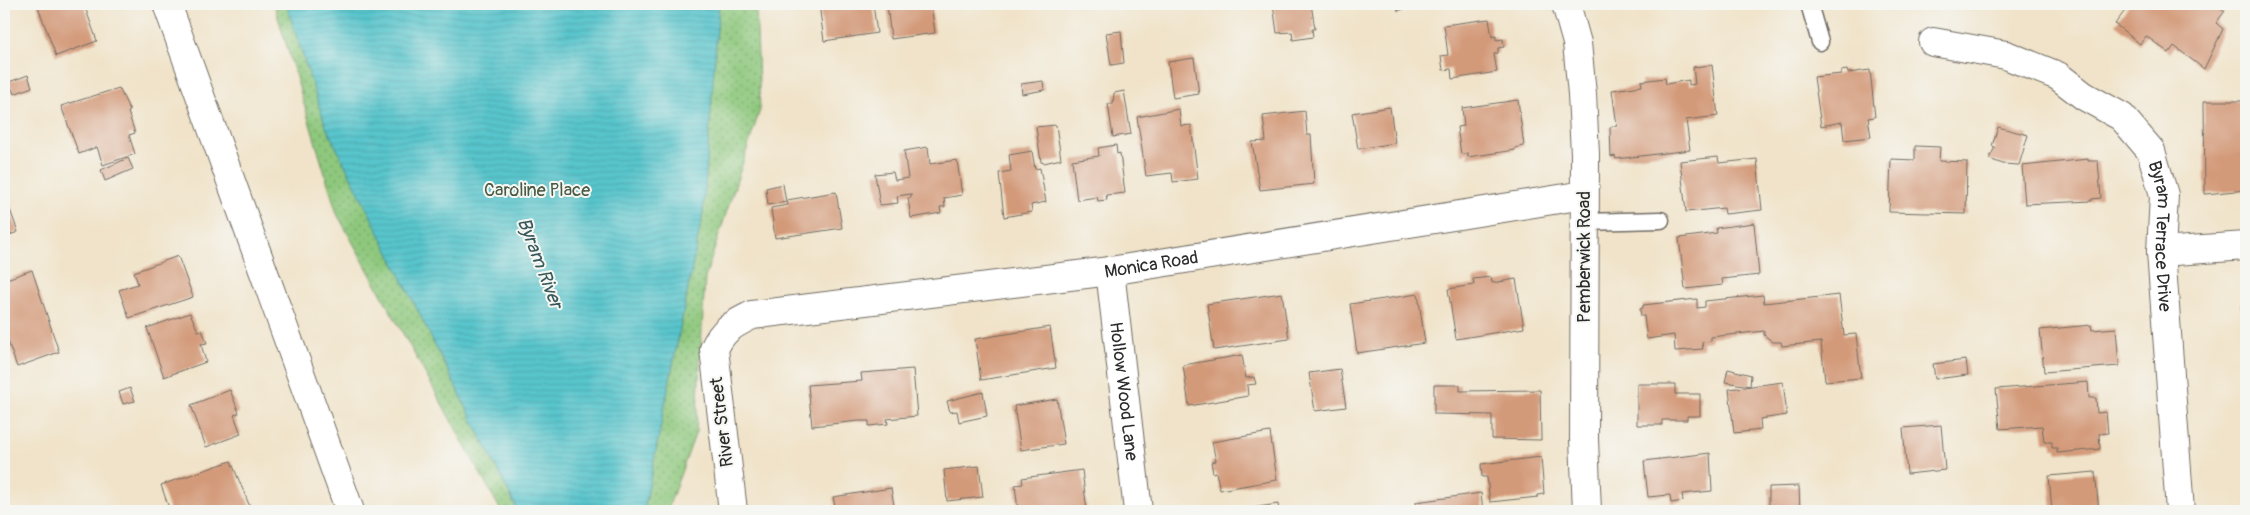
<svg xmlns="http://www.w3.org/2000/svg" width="2250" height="515" font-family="Pangolin,sans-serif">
<defs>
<pattern id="park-dots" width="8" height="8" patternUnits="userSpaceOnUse" patternTransform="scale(1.25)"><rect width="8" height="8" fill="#8ec87d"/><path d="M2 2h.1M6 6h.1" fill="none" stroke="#74a367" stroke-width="1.8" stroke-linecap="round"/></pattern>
<pattern id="water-rules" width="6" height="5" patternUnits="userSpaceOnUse" patternTransform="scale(1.25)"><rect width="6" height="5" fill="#58c5cc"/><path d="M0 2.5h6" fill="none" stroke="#4da9af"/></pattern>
</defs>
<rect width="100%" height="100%" fill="#f6f6f2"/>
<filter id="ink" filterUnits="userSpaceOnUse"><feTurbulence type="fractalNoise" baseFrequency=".02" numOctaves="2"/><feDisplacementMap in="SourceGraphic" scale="10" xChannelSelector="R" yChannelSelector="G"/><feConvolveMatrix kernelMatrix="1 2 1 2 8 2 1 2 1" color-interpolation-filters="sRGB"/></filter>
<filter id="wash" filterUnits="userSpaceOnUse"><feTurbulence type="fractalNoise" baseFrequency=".0096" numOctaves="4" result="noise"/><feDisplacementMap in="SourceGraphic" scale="20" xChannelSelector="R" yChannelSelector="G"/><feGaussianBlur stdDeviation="1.12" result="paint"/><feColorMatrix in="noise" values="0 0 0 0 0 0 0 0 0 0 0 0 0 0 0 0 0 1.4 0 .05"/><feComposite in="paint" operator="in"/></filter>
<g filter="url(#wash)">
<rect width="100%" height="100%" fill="#f0e3c9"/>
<path fill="url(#park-dots)" stroke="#5c7a54" d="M274 4H756L760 110 705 278 696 432 667 511H501L337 214Z"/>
<path fill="url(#water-rules)" stroke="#42787c" d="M286 4H719L703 213 644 511H518L326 127Z"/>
<g id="blocks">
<path fill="#d39a79" d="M37 4H84L97 41 56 56Z
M819 4H873L877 33 824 41Z
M887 4H935L931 5 935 33 891 39Z
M1273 4H1311L1315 29H1312L1313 37 1293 40 1292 32 1277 33Z
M1396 4H1418L1398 11Z
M2130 4H2177L2183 8 2186 4H2216L2225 11 2216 23 2223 29 2204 69 2174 46 2169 53 2146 36 2140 44 2115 24Z
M1489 19 1492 37 1496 36V40L1503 39 1504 47 1498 48V53L1494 54 1497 72 1452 79 1451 69 1443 70 1441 56 1448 55 1444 25Z
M1121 31 1124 63 1111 65 1106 33Z
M1194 58 1199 94 1173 98 1168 62Z
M1712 65 1718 116 1686 120 1690 150 1616 159 1615 156 1611 157 1610 127 1617 126 1612 90 1642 86 1641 81 1665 78 1666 84 1689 80V85L1695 84 1693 67Z
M1847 70 1848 73 1870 70 1875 117 1868 118 1871 137 1844 140 1842 122 1821 126 1814 77 1841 74V71Z
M28 75 32 87 14 94 9 82Z
M1043 81 1044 90 1022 94 1021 84Z
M119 88 130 111 128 112 135 133 129 135 135 154 103 165 97 147 79 154 61 106Z
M1124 91 1131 134 1113 137 1108 104H1113L1114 93Z
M1518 100 1524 146 1515 148V150L1468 157V153L1461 154 1457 127 1464 126 1462 108Z
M2204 101H2246V190L2205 194Z
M1390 107 1395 143 1358 149 1352 113Z
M1179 109 1181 126 1191 125 1198 179 1173 182 1172 173 1146 176 1137 117Z
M1305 111 1307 135H1311L1314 184 1260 190 1252 142 1266 141 1263 116Z
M1056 125 1061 159 1044 163 1041 162 1036 127Z
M1998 127 2028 135 2019 165 2003 164 1989 159 1995 147 1992 146Z
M1116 145 1117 154 1120 153 1125 193 1106 195 1107 200 1098 201 1097 197 1077 200 1072 160 1099 156 1098 148Z
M1915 146 1940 147 1939 161 1967 162 1966 214 1889 212 1891 159 1915 160Z
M928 147 930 164 957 160 962 195 944 198 945 207H940L941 213 911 218 908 198H911V194L897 196 898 203 880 205 875 174 893 172 895 180 908 178 904 151Z
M1032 151 1035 169 1040 168 1046 202 1031 205 1032 212 1004 217 999 173 1011 171 1009 155Z
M1718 157 1719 163 1757 159 1762 210 1725 214 1724 208 1686 212 1680 161Z
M128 158 133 169 105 181 101 170Z
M2088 159V161H2098L2101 198 2092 199V201L2025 204 2022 166Z
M783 184 786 202 768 205 766 188Z
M836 192 842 228 775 238 771 208 788 205 787 200Z
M4 193 18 232 4 237Z
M1754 223 1759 275 1722 279 1723 285 1685 289 1679 238 1717 233 1716 228Z
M178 256 193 297 129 318 119 290 138 284 134 272Z
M32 270 59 352 17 367 4 330V280Z
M1491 277 1492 283 1516 279 1524 328 1456 339 1448 289 1474 285 1473 279Z
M1282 293 1289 339 1214 350 1207 304Z
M1418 294 1425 343 1357 353 1350 304Z
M1763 295 1764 303 1839 295 1844 335 1856 334 1861 378 1825 381 1821 342 1782 346 1781 342H1773L1764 335V331L1711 337V341L1702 342 1703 349 1675 351 1674 335 1647 339 1644 316H1641L1640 309 1643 308V305L1697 299V308L1705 307V301Z
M2241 305H2246V366H2245Z
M190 313 198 331 202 330 207 343 201 344 206 362 164 377 147 328Z
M2091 325 2092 330 2116 328 2119 366 2044 372 2040 330Z
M1050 327 1056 368 981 380 975 339Z
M1242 355 1246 378 1254 377 1256 384 1247 385 1248 396 1189 406 1183 365Z
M1966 360 1968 375 1935 379 1933 364Z
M913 369 917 416 887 419 888 424 869 426V421H859L812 426 808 385 862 381 861 373Z
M1340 369 1346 407 1315 411 1309 373Z
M1728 369 1751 375 1750 386 1725 382Z
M1783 382 1787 415 1760 419 1761 430 1734 433 1729 389Z
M2088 382 2089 398H2096L2097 413 2106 412 2108 433 2099 434 2100 449 2057 453V448H2052V442H2044L2042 426 2000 429 1996 389Z
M1637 384H1675V394H1700V416H1687V420H1662V425H1637Z
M1434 385H1460V391L1540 390 1541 440 1492 439V415L1434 414Z
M130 388 135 401 123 404 119 392Z
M230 390 239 413 234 415 241 434 206 447 191 405Z
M983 392 987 416 959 422 957 411 950 412 947 401Z
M1057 399 1064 444 1021 450 1014 406Z
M1941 425 1945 470 1907 474 1903 428Z
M1270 432 1277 480 1220 490 1216 472 1213 473 1211 462 1216 461 1212 442Z
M1710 453 1712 491 1682 494 1683 501 1671 503 1670 495 1648 497 1644 461Z
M1541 457 1544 494 1538 495V497L1490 502 1487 477H1482L1481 464Z
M231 461 250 507 238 511H170L161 485Z
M979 466 983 497 947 501 944 470Z
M1082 470 1087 511 1018 510 1015 485 1023 484 1022 478Z
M2095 472 2099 511H2052L2049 476Z
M1799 486 1800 511H1769V487Z
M891 488 895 511H836L833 497Z
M1481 493 1483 511H1417L1416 502Z
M1278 504 1279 511H1238V510Z"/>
</g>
</g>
<g filter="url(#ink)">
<use href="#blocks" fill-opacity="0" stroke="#706b62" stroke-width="1"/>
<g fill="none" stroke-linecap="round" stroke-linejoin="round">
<g stroke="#706b62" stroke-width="19">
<path id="lane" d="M1809 4 1820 42
M1584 222 1661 220"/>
</g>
<g stroke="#706b62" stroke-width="30">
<g id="street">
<path d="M167 4 350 511"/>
<path d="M1566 4 1577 43 1582 94 1585 154 1584 439 1587 511"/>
<path id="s1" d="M1933 42 2006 55 2058 76 2084 96 2122 117 2151 151 2164 195 2161 252 2180 511"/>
<path d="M2161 252 2246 246"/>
<path id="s2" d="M1110 271 1138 511"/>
<path id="s3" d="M733 511 714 349C723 329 732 325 752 315L1110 271 1584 195"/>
</g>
</g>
<use href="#lane" stroke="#fff" stroke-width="16"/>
<use href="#street" stroke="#fff" stroke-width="28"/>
</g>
</g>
<g text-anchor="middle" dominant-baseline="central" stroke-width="4" stroke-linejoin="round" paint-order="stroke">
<g font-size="18" fill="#495a44" stroke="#f6f6f2">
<text x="537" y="190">Caroline Place</text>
</g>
<g font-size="18" fill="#2b2b2b" stroke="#f6f6f2">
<text stroke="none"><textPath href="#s1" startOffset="338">Byram Terrace Drive</textPath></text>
<text transform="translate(1584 257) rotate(-90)">Pemberwick Road</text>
<text stroke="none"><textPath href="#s3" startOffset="618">Monica Road</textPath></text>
<text stroke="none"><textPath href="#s2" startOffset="121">Hollow Wood Lane</textPath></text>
<text transform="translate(722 422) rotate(-97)">River Street</text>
</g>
<g font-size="19" font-style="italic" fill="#38595b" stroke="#f6f6f2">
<text transform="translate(540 263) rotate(69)">Byram River</text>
</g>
</g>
<rect width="2250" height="515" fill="none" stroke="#f6f6f2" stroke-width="20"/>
</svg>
